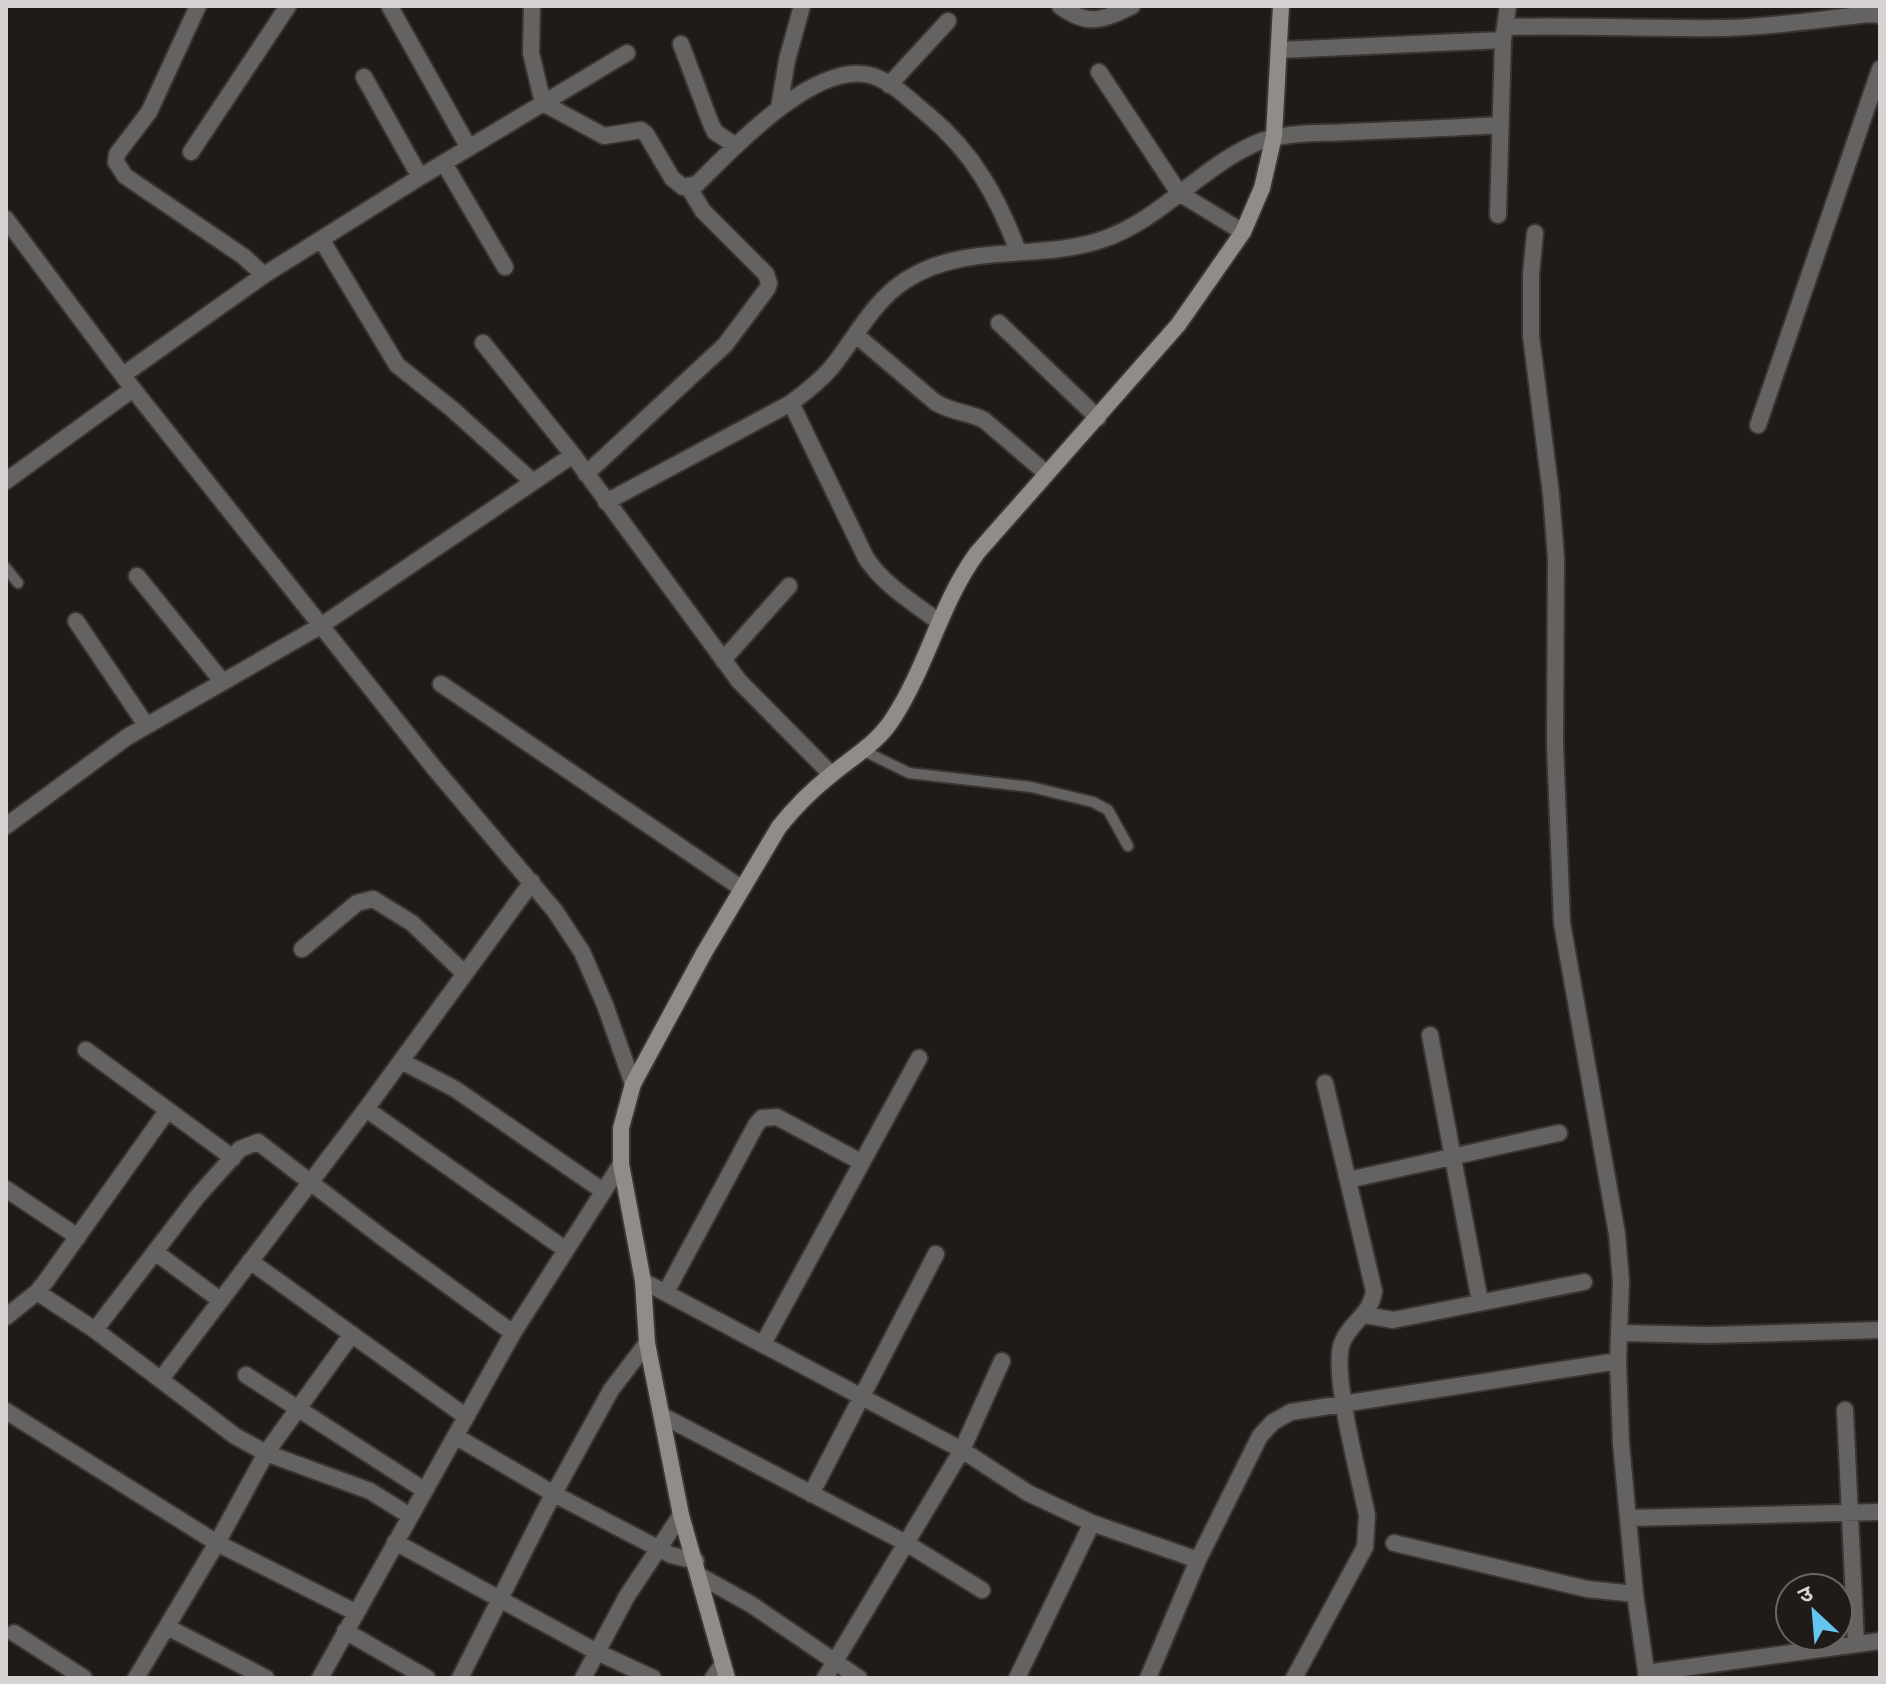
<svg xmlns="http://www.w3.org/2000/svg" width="1886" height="1684" font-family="Mulish,'Noto Sans Devanagari',sans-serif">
<rect width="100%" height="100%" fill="#201a19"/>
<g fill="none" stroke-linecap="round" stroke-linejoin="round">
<g stroke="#3a3433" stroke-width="14">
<path id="lane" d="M6 568 18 583
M864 751 909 773 1031 787 1093 802 1108 810 1128 846"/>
</g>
<g stroke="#3a3433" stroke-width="20">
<path id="street" d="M198 6 149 112 117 154 116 162 125 176 243 256 264 275
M532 6 531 53 543 103 604 136 641 130 646 134 672 178 683 187 697 184C733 148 817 58 873 76 894 83 912 102 928 115 973 152 998 198 1018 251
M1060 6C1088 27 1103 20 1132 6
M390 7 469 148
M1505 27C1578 25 1651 29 1724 28 1773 27 1822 19 1870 14L1880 15
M681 44 711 124 715 132 736 146
M1279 50 1503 40
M1099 72 1179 193 1243 232
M364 77 420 177
M889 85 948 21
M779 108 787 60 802 6
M191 152 288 6
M444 163 505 267
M1498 215 1503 40 1508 6
M6 219 133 389 435 769 555 911 582 952 605 1005 633 1084
M1535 233 1531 275V336L1551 494 1556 558 1555 744 1562 923 1617 1234 1621 1281 1618 1361 1621 1443 1635 1594 1647 1678
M321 239 397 365 452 409 533 482
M999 323 1098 418
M856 335 935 402C950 412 968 412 984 420L1046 473
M483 343 573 455 739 681 831 774
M123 375 264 275 420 177 627 53
M791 403 866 558C884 585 912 602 938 621
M1758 425 1880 69
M586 474 725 345 767 289 769 283 766 274 703 211 689 188
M6 481 133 389
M606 502 791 403C806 392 820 381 832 367 855 338 874 300 906 280 965 242 1038 261 1101 240 1159 221 1199 169 1254 144 1284 131 1318 134 1349 132 1400 130 1450 128 1501 125
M137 576 222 681
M76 621 146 725
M723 660 789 586
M441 684 741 888
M6 826 127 737 322 625 573 455
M302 949 357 903 373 899 412 923 465 974
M1430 1035 1480 1302
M86 1050 233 1158
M401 1061 455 1089 603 1191
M366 1109 566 1250
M1348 1180 1559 1133
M6 1189 78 1237
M155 1252 220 1300
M250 1261 465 1416
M643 1281 962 1450 1028 1493 1092 1523 1198 1560
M37 1292 95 1330 235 1436 266 1453 370 1491 410 1516
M666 1292 756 1125 762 1118 777 1117 861 1162
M1365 1315 1393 1320 1584 1282
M6 1317 37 1292 46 1281 167 1111
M95 1330 197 1197 240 1149 258 1142 383 1238 513 1333
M1621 1333 1709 1335 1880 1330
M763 1344 919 1058
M246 1375 424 1490
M161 1379 366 1109 532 882
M1845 1410 1856 1643
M6 1411 217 1543 355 1612
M663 1416 906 1543 982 1590
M455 1436 554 1494 671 1555 696 1561
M811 1494 936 1254
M1628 1518 1880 1512
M395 1542 597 1652 653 1678
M1394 1543 1587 1589 1635 1594
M700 1576 752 1605 859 1678
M167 1627 266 1678
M345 1631 427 1678
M14 1633 84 1678
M1646 1673 1880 1641
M136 1678 217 1543 266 1453 352 1334
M320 1678 513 1333 621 1164
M460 1678 547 1506 611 1390 647 1343
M583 1678 627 1596 681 1515
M713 1678 723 1664
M825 1678 962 1450 1002 1361
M1017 1678 1092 1523
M1148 1678 1198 1560 1260 1436 1273 1422 1291 1412 1618 1361
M1294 1678 1365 1547 1367 1515C1360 1479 1331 1374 1342 1343 1350 1322 1371 1315 1374 1291L1325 1083"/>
</g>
<g stroke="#3a3433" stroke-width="20">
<path id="secondary" d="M727 1678 681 1515 647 1343 643 1281 621 1164V1128L633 1084 704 953 779 827C794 808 812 790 831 775 854 756 878 743 894 717 928 664 940 604 977 553L1178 325 1243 232 1262 188 1274 136 1281 6"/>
</g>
<use href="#lane" stroke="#656361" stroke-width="10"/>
<use href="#street" stroke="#656361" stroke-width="16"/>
<use href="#secondary" stroke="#908c88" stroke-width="16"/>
</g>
<rect width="1886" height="1684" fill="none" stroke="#d8d3d3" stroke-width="16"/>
<g transform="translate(1814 1612) rotate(334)"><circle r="38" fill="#201a19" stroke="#6a6463" stroke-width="2"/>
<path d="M0-6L14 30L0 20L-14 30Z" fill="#64c5ee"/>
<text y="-12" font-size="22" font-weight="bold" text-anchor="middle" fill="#d8d3d3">उ</text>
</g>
</svg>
